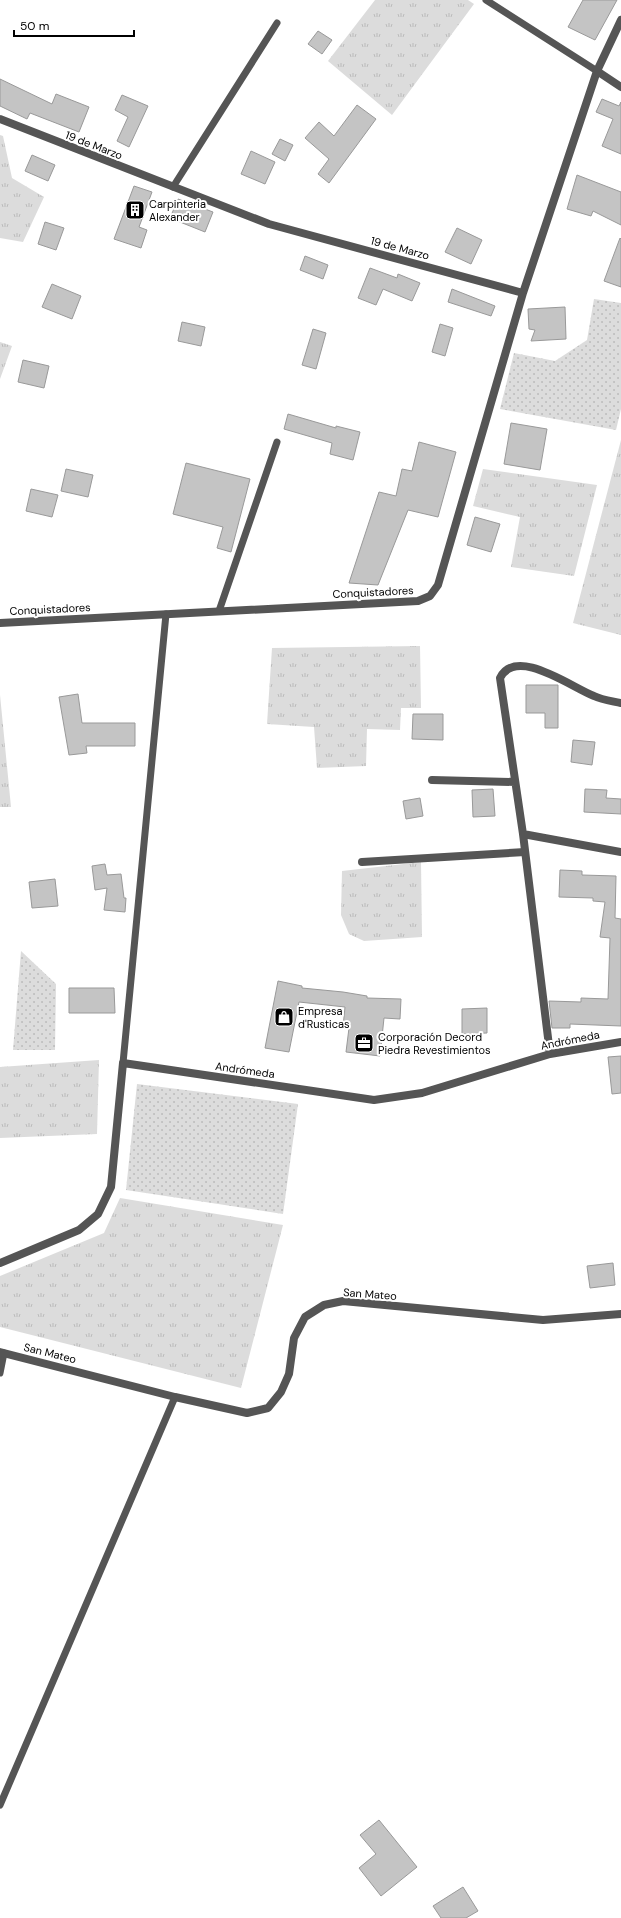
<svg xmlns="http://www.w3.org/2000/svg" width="621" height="1918" font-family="'DM Sans',sans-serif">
<defs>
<pattern id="grass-tufts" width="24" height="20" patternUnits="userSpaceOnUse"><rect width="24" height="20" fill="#dcdcdc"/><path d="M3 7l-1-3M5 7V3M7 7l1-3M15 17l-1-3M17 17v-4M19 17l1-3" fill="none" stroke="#bbb"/></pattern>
<pattern id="garden-dots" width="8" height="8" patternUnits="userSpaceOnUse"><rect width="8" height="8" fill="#dcdcdc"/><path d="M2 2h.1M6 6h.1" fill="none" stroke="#bbb" stroke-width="1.8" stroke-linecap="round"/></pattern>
</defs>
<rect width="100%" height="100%" fill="#fff"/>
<path fill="url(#grass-tufts)" d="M375 0H468L474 4 392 115 328 61Z
M0 135 3 136 12 178 44 197 23 242 0 238Z
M0 342 12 346 0 379Z
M621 440V635L573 623Z
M483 469 597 485 574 576 511 567 520 517 473 506Z
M420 646 421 708H401L400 730 367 729 366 766 317 768 314 727 267 724 272 648Z
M0 695 11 807H0Z
M421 862 422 937 364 941 349 934 341 915 342 871Z
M99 1060 97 1134 0 1138V1067Z
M120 1198 283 1225 241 1388 0 1327V1276L104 1233Z"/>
<path fill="url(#garden-dots)" d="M594 299 621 303V409L616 430 500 409 514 353 555 361 587 340Z
M21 951 56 984 55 1050H13Z
M137 1084 298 1104 283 1214 126 1190Z"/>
<path fill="#c4c4c4" stroke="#999" d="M583 0H617L595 40 568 27Z
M318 31 332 40 322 54 308 44Z
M0 79 52 104 56 94 89 107 79 132 30 113 27 119 0 106Z
M122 95 148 106 129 147 117 141 128 117 115 110Z
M602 99 619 106 621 102V154L602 146 613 119 596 112Z
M357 105 376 119 329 183 318 174 329 159 305 138 319 122 334 136Z
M280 139 293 145 285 161 272 154Z
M251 151 275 162 265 184 241 174Z
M32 155 55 165 48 181 25 171Z
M577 175 621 192V225L593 211 591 216 567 209Z
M134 186 152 192 139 227 147 230 141 248 114 239Z
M178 199 213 212 205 232 170 218Z
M45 222 64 228 56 250 38 244Z
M457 228 482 240 471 264 445 252Z
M620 238 621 239V287L604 281Z
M305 256 328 265 323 279 300 270Z
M370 268 397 278 398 274 420 283 412 301 383 289 376 305 358 298Z
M52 284 81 296 72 319 42 307Z
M452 289 495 306 491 316 448 302Z
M565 307 566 339 531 341 535 330 529 329 528 309Z
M182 322 205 327 201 346 178 341Z
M440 324 453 328 445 356 432 352Z
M313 329 326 333 316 369 302 365Z
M23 360 49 366 44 388 18 382Z
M288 414 336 428V426L360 432 353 460 330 454 332 443 284 429Z
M511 423 547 429 540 470 504 464Z
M419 442 456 452 438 517 408 510 378 585 349 583 379 492 396 496 402 469 412 471Z
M186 463 250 479 231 552 217 548 223 527 173 514Z
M66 469 93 475 88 497 61 491Z
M31 489 58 495 52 517 26 511Z
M475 517 500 524 491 552 467 545Z
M526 685H558V728H545V713H526Z
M78 694 82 723H135V746H86L87 753 69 755 59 697Z
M413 714H443V740L412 739Z
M573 740 595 742 592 765 571 762Z
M493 789 495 816 473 817 472 790Z
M585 789 607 790 606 798 621 799V814L584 812Z
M420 798 423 816 406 819 403 801Z
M105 864 107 875 121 874 124 898H126L125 912 104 910 107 888 95 890 92 866Z
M560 870 582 871V875L616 876 615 918 621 919V1026L570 1024V1028H552L549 1001 581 1002V998L608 999 610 938 600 937 605 902 593 901V898L559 897Z
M55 879 58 906 32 908 29 882Z
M278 981 302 986V988L343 992 367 996V998L401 999 400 1019 384 1018 380 1056 346 1052 349 1028 343 1027 345 1007 299 1002 289 1052 265 1048Z
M69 988H114L115 1013H69Z
M487 1008V1033L462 1034V1009Z
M621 1056V1093L612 1094 608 1057Z
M613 1263 615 1285 590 1288 587 1266Z
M379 1820 417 1867 381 1896 359 1868 376 1854 360 1835Z
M463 1887 478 1911 466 1918H441L433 1906Z"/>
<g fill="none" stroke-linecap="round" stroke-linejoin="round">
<path stroke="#555" stroke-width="7" d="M486 0 597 71
M173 187 277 23
M219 611 277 442
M123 1063 166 614
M0 1373 4 1353
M0 1805 175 1397"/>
<path stroke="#555" stroke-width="8" d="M597 71 621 87
M0 119 269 224 523 293 597 71 621 20
M0 623 418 601 430 596 438 585 523 293
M432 780 515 782
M523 834 621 852
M362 862 525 852
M550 1054 523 834 500 678C516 646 571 687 594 696 602 700 612 701 621 703
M0 1263 79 1230 98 1214 111 1187 123 1063 374 1100 422 1093 550 1054 621 1042
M0 1352 175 1397 247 1413 268 1408 281 1392 289 1374 294 1338 305 1317 324 1305 343 1301 543 1320 621 1314"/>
</g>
<defs>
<g id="building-square" transform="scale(1)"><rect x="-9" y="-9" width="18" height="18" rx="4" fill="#000" stroke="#fff"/><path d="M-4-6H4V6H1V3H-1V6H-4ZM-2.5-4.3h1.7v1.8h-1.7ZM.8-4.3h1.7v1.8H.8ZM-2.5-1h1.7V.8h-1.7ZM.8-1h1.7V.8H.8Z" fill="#fff"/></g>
<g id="shop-square" transform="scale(1)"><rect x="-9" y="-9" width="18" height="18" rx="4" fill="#000" stroke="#fff"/><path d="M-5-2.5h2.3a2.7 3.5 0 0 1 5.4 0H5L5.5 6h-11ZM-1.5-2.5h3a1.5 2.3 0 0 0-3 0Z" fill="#fff"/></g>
<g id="office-square" transform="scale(1)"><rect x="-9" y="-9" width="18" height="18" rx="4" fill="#000" stroke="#fff"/><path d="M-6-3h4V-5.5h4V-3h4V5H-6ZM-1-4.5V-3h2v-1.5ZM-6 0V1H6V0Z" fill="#fff"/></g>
</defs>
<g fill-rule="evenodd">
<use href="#building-square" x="135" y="210"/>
<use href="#shop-square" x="284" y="1017"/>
<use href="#office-square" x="364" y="1043"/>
</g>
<g text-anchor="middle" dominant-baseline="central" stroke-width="4" stroke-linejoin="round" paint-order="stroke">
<g font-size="11" fill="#000" stroke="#fff">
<text transform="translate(94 145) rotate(21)">19 de Marzo</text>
<text transform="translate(400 248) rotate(15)">19 de Marzo</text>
<text transform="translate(373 592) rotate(-3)">Conquistadores</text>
<text transform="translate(50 609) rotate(-3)">Conquistadores</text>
<text transform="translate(570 1040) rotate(-11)">Andrómeda</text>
<text transform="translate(245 1070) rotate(8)">Andrómeda</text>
<text transform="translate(370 1294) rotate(4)">San Mateo</text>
<text transform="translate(50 1353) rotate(14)">San Mateo</text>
</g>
<g font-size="11" fill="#000" stroke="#fff" text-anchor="start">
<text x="149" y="204">Carpinteria<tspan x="149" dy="13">Alexander</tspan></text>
<text x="298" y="1011">Empresa<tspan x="298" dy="13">d'Rusticas</tspan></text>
<text x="378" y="1037">Corporación Decord<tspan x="378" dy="13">Piedra Revestimientos</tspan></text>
</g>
</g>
<path d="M14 30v6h120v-6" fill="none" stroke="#000000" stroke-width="2"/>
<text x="20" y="30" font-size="12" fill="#000000" stroke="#ffffff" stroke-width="3" paint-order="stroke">50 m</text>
</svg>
